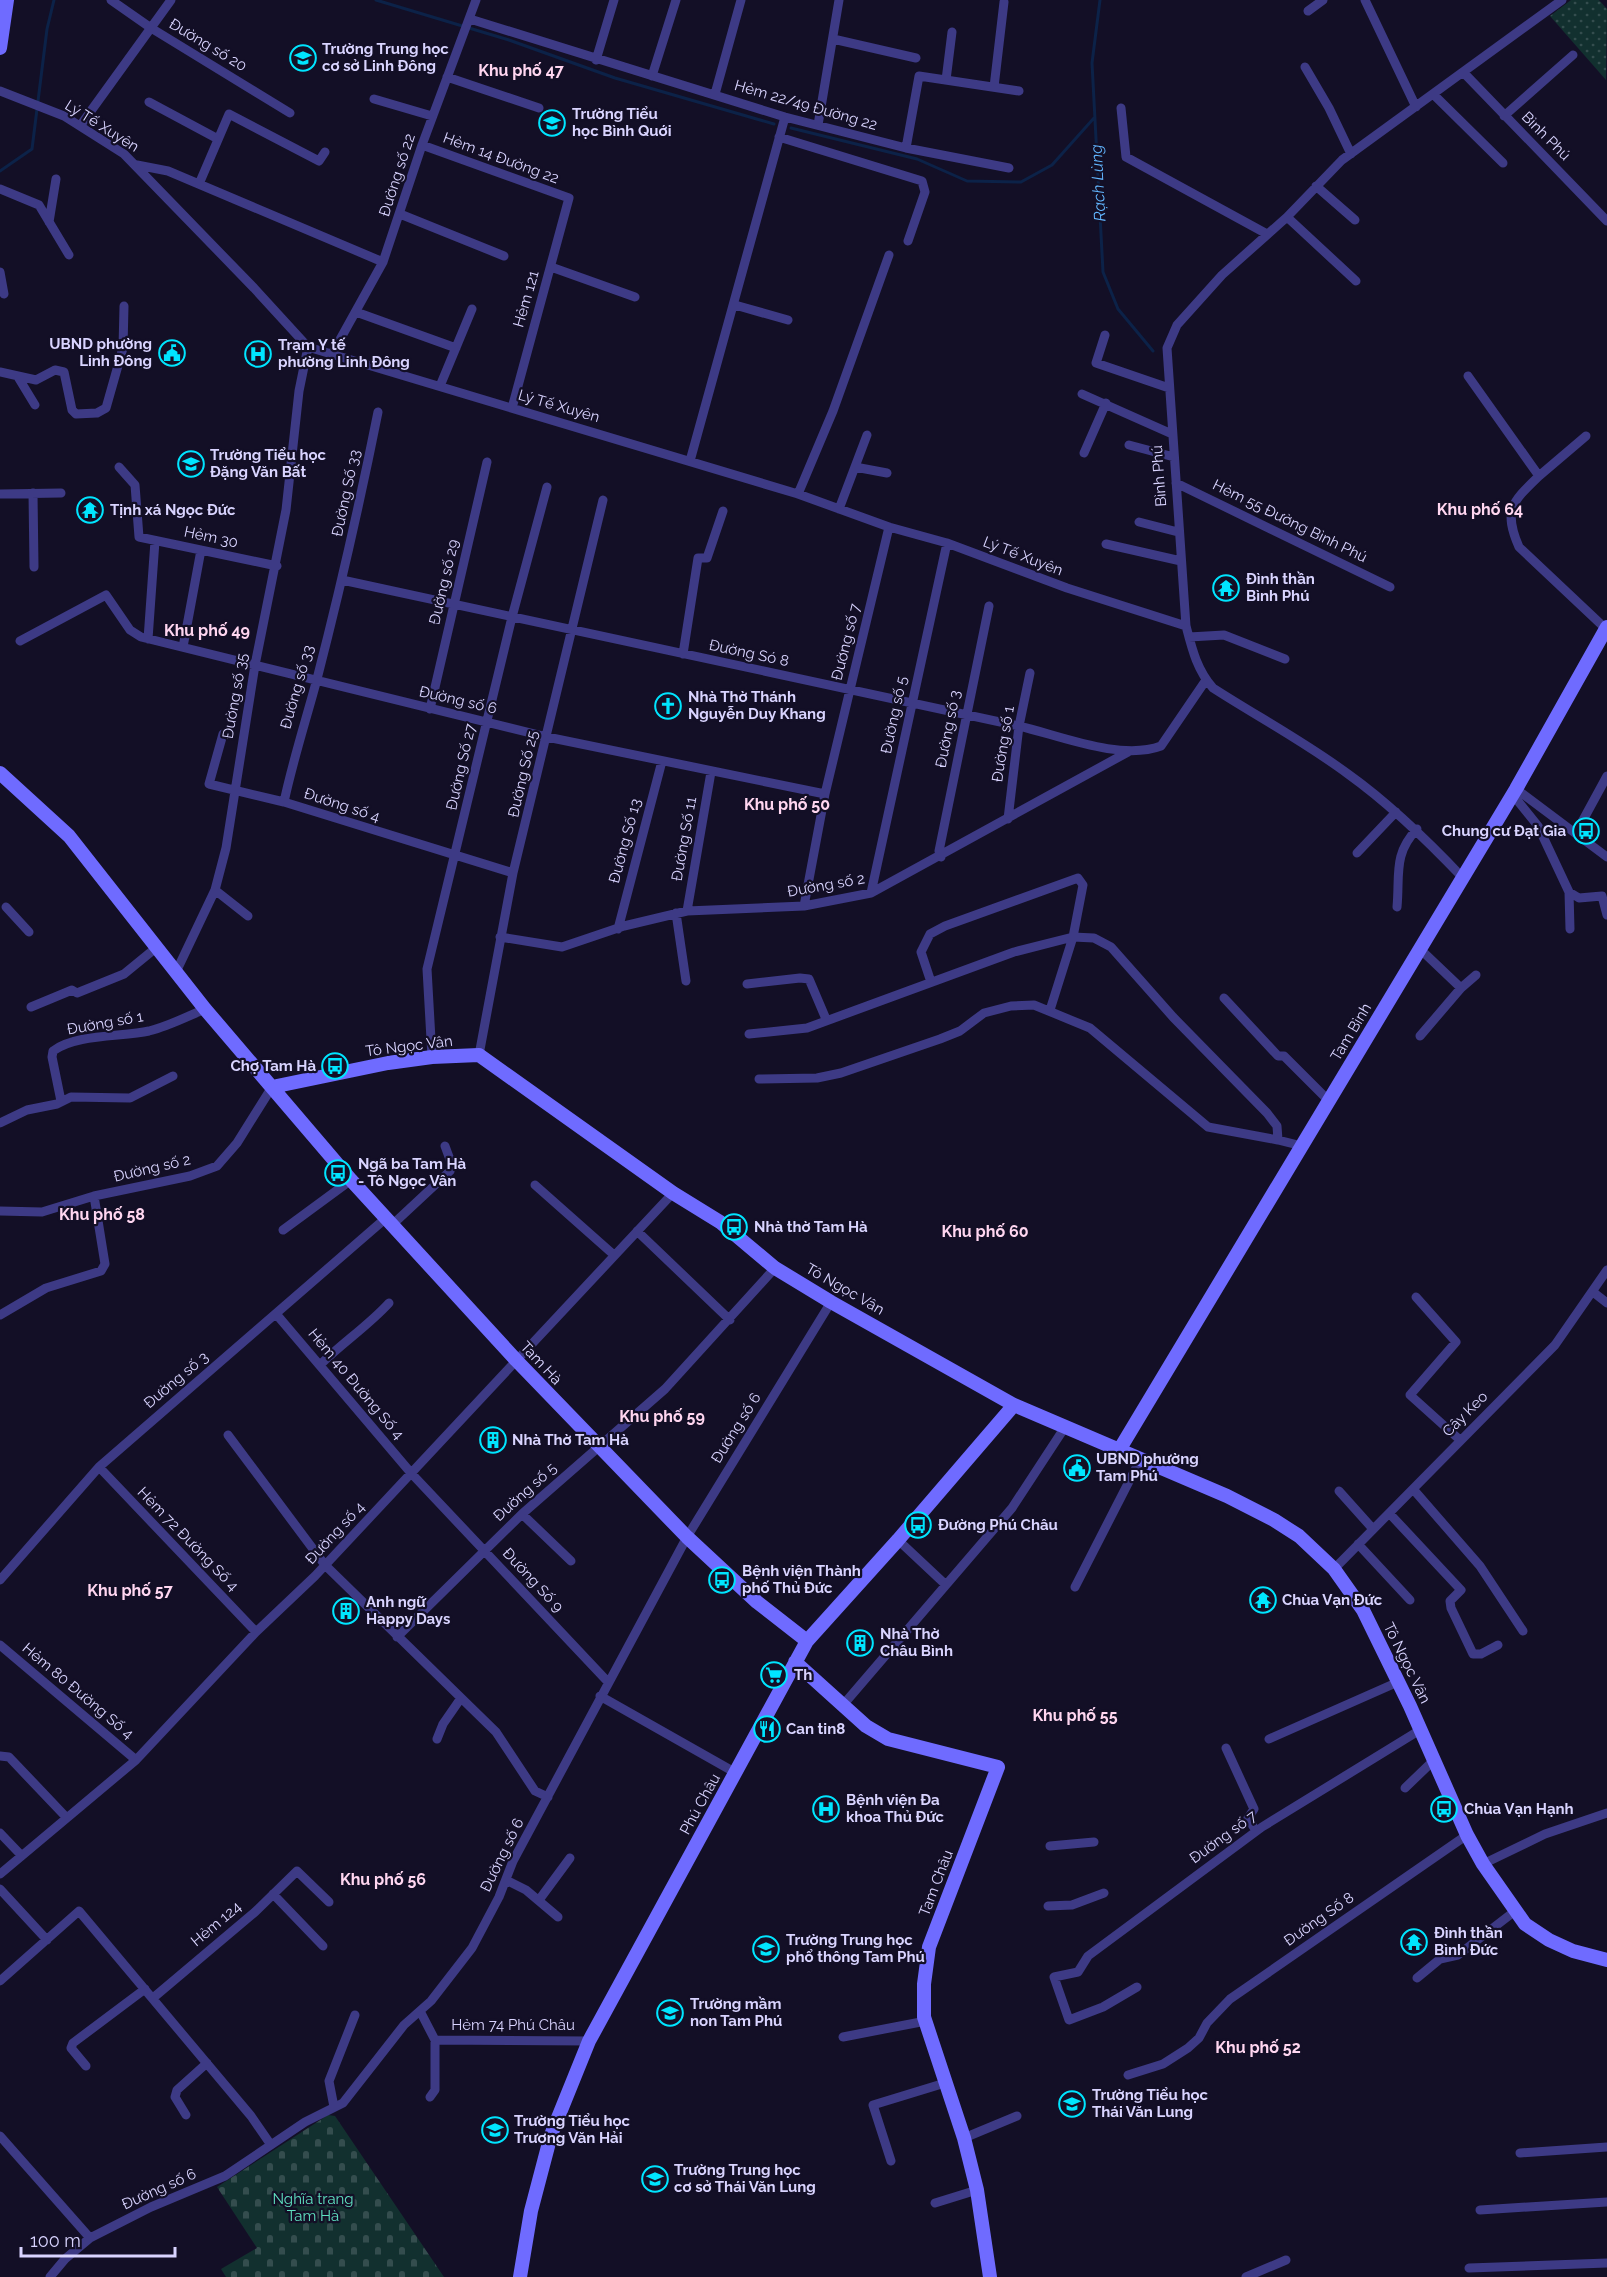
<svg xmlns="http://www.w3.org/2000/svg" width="1607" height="2277" font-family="Raleway,sans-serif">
<defs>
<pattern id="cemetery-stones" width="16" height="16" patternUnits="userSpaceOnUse" patternTransform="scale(1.5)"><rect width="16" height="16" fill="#12302f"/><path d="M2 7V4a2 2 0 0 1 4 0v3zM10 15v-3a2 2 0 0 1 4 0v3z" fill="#344d4e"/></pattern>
<pattern id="park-dots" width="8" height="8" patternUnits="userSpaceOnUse" patternTransform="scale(1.5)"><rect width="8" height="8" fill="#12302f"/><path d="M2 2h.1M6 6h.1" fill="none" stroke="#344d4e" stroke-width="1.8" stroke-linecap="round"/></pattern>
</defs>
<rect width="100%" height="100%" fill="#130f26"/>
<path fill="url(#cemetery-stones)" d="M328 2115 335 2116 444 2277H226L221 2269 257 2248 217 2187Z"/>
<path fill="url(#park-dots)" d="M1571 0H1599L1607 9 1606 80 1550 16Z"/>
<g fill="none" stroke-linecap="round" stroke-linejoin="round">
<path stroke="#0c2248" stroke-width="3" d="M376 0 509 40 615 78 774 124
M1100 0 1092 63 1103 272 1118 309 1153 351
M791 128 917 159 967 181 1021 182 1052 165 1094 118
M0 171 32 149 47 29 54 0"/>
<path stroke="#3d3a85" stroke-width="9" d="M111 0 151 28 290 113
M1365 0 1416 107
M1308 11 1323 0
M470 19 785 117 906 148 1009 168
M833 39 916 58
M596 60 614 0
M1305 67 1329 108 1351 154
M1463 72 1607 221
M652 76 676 0
M447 77 539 108
M946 80 952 32
M994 87 1004 2
M0 91 64 116 124 154 254 288 308 347 798 494 889 527 947 543 1067 588 1186 626
M715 94 741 0
M1433 94 1503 163
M374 99 432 116
M149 102 218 139
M1121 108 1126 157 1267 234
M1504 116 1573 55
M818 125 839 0
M80 126 171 0
M779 137 922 181 925 192 908 241
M422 145 569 198 512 408
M906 148 919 76 1019 91
M137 165 168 171 383 262
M199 184 229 114 319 161 325 152
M1316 186 1355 220
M0 189 39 205 69 255
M400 214 504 256
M1287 217 1356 281
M49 222 56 179
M551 267 635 297
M0 272 4 294
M735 305 788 320
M356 312 456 348
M1105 335 1096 363 1169 388
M332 354 383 262 422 145 476 0
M0 372 36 380 55 370 64 372 72 410 76 414 97 413 106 408 123 348 124 306
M1468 376 1539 476C1512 502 1503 510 1519 547L1606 629
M18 377 35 405
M440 386 472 309
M1082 394 1172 434
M1129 445 1174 457
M1084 453 1106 403
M690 461 785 117
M119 467 135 485 139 537 277 566
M855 467 887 473
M1539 476 1586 436
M1176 483 1390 587
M33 493 34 567
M0 494 61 493
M798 494 833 411 889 255
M839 509 867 435
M1139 522 1178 532
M1106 544 1181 561
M342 580 1019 726C1061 736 1121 761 1161 746L1206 680
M1189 637 1224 635 1285 659
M148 639 155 541
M20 641 106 595 130 630 141 637 547 737 825 794
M183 647 201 550
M683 654 698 558H707L723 511
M430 709 487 462
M223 734 209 784 284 802 513 873
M1516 789 1607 857
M1513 795 1538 826 1569 892 1579 898 1602 896 1607 915
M284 802C293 760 306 720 317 679 340 590 360 502 378 412
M1008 819 1019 726 1030 673
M1576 833 1607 776
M1357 853 1396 812
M941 857 939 851 989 606
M1463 878C1427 840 1390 804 1348 774 1305 742 1258 717 1213 688 1197 670 1192 649 1186 626L1167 348 1177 325 1222 275 1287 217 1342 160 1562 0
M215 890 248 916
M1569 892 1570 929
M871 893 947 543
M804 906 825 794 889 527
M6 907 29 932
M1397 907C1400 875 1393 854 1417 829
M687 911 711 772
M676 913 686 981
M618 929 662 761
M500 937 562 947 624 926 687 911 804 906 871 893 1128 752
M1420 949 1461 988 1420 1036
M176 972 215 890 226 848 255 665 286 510 299 391 308 347
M931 982 921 952 930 934 945 926 1078 878 1083 885 1073 937 1050 1010
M747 984 800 978 809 979 826 1019
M1461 988 1476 975
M1224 998 1278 1056H1284L1329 1101
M31 1007 72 990 77 993 124 974 157 947
M749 1034 807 1028 1014 952 1073 937 1094 938 1111 947 1173 1017 1267 1113 1277 1126 1278 1140 1302 1146
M479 1055 513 873 603 500
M432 1057 427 969 512 617 547 487
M759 1079 817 1078 841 1073 940 1039 960 1031 984 1013 1011 1006 1034 1005 1090 1028 1208 1127 1278 1140
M61 1101 52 1057 53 1051C75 1034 122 1037 149 1031 169 1026 186 1017 205 1009
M0 1123 27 1110 57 1104 71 1097 130 1098 173 1076
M535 1185 614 1255
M0 1211 42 1212 94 1196 190 1176 217 1166 237 1143 272 1087
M392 1225 450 1171 452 1165 445 1146
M283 1230 351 1180
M637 1231 730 1320
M1593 1292 1607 1303
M1416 1297 1456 1342 1410 1395 1460 1440
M0 1315 46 1288 101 1271 105 1264 94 1196
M277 1315 411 1473 608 1682
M320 1365C342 1343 368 1326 389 1303
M228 1435 325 1565 496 1732 535 1791 548 1797
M99 1467 256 1632
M1413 1489 1480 1566 1523 1631
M1339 1491 1373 1529
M1389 1513 1461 1590 1450 1601 1451 1608 1473 1654H1481L1498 1645
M522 1514 571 1561
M898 1540 946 1585
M1358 1544 1410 1600
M1334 1569 1555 1345 1607 1270
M0 1580 99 1467 386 1218
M1075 1587 1140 1460
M397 1637 522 1514 665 1389 775 1268
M0 1645 136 1760
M600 1696 736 1773
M843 1705 1012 1508 1065 1427
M437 1739 443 1724 461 1698
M1269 1739 1398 1682
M1226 1748 1254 1809 1248 1818 1256 1831
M0 1756 9 1757 66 1817
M1405 1788 1433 1761
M0 1833 21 1855
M1050 1846 1094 1842
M1483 1864 1545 1834 1607 1813
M0 1874 136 1760 256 1632 315 1576 673 1193
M506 1880 526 1890 558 1917
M0 1889 47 1940
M273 1894 323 1946
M539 1900 570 1858
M1048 1906 1072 1905 1104 1893
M1417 1978 1440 1959 1458 1955 1515 1911
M0 1981 79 1911 251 2116 271 2145
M1137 1987 1103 2007 1069 2020 1054 1977 1078 1972 1088 1956 1262 1827 1420 1730
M153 1998 255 1912 297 1871 329 1902
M420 2011 435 2040 589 2041
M843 2037 926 2021
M86 2066 71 2048 73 2043 145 1989
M1128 2075 1163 2064 1188 2048 1199 2038 1207 2023 1230 1999 1467 1835
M430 2097 435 2090V2040
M334 2107 329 2081 355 2015
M186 2115 175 2097 177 2090 207 2063
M0 2136 90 2238
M964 2138 1017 2116
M1520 2153 1607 2147
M891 2161 873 2105 945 2083
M935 2203 977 2190
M1480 2210 1607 2202
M1469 2268 1607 2263
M50 2277 65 2259 90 2238 151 2207 225 2176 305 2122 343 2103 404 2025 431 2001 472 1948 499 1897 513 1861 687 1537 831 1302
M1246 2277 1286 2260"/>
<path stroke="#6f6bff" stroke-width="14" d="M0 48 7 0
M0 773 69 836 205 1009 351 1180 516 1360 687 1537 757 1602 807 1641
M272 1087 388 1063 432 1057 479 1055 673 1193 720 1222 775 1268 831 1302 1014 1405 1227 1496 1274 1520 1299 1536 1334 1569 1363 1610 1410 1706 1467 1835 1483 1864 1525 1924 1549 1940 1573 1951 1607 1960
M1118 1452 1516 789 1607 627
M795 1662 866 1726 888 1739 998 1767 929 1947 924 1984V2017L964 2138 977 2190 990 2277
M520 2277 531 2211 551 2135 589 2041 807 1641 898 1540 1014 1405"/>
</g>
<defs>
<g id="school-ring" transform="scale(1.35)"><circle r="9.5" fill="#130f26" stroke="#00e5ff" stroke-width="1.5"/><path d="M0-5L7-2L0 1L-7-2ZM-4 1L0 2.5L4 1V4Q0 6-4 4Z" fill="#00e5ff"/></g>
<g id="civic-ring" transform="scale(1.35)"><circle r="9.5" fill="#130f26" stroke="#00e5ff" stroke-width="1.5"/><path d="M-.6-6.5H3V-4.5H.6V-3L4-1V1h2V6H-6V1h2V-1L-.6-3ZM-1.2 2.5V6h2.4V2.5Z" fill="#00e5ff"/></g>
<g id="hospital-ring" transform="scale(1.35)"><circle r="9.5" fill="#130f26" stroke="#00e5ff" stroke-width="1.5"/><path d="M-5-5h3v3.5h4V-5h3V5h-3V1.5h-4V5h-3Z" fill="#00e5ff"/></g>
<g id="temple-ring" transform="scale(1.35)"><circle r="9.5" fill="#130f26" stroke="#00e5ff" stroke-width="1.5"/><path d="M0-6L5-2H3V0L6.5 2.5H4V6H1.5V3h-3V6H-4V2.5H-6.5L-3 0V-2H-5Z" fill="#00e5ff"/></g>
<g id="church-ring" transform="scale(1.35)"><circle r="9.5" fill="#130f26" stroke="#00e5ff" stroke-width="1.5"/><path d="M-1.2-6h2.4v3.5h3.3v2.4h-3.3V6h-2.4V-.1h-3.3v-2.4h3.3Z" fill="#00e5ff"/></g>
<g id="bus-ring" transform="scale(1.35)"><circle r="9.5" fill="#130f26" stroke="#00e5ff" stroke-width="1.5"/><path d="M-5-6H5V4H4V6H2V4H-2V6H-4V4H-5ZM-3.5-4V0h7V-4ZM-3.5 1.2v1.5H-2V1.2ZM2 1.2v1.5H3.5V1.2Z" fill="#00e5ff"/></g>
<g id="building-ring" transform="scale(1.35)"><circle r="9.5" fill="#130f26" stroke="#00e5ff" stroke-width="1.5"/><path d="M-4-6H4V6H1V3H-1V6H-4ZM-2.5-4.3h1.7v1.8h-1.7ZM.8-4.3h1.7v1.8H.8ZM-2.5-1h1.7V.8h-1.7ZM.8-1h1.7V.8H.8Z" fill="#00e5ff"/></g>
<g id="supermarket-ring" transform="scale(1.35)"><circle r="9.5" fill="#130f26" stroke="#00e5ff" stroke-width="1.5"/><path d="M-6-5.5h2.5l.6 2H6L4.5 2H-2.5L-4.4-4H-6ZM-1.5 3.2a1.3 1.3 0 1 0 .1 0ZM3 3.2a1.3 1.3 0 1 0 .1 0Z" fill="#00e5ff"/></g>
<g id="restaurant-ring" transform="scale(1.35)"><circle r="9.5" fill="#130f26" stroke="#00e5ff" stroke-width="1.5"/><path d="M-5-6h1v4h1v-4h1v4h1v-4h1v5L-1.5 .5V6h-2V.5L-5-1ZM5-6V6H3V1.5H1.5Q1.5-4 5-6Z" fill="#00e5ff"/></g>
</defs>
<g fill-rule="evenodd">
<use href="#school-ring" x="303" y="58"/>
<use href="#school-ring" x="552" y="123"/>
<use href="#civic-ring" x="172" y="353"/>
<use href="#hospital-ring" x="258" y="354"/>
<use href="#school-ring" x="191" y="464"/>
<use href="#temple-ring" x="90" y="510"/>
<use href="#temple-ring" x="1226" y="588"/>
<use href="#church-ring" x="668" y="706"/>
<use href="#bus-ring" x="1586" y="831"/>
<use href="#bus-ring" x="335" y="1066"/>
<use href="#bus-ring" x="338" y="1173"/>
<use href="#bus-ring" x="734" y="1227"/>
<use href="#building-ring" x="493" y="1440"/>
<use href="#civic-ring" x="1077" y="1468"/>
<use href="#bus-ring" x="918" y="1525"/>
<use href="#bus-ring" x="722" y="1580"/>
<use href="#temple-ring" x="1263" y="1600"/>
<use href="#building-ring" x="346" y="1611"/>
<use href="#building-ring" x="860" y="1643"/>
<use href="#supermarket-ring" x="774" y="1675"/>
<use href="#restaurant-ring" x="767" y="1729"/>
<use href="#hospital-ring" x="826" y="1809"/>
<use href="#bus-ring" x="1444" y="1809"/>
<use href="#temple-ring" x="1414" y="1942"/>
<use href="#school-ring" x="766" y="1949"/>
<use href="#school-ring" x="670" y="2013"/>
<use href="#school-ring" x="1072" y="2104"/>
<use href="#school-ring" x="495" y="2130"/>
<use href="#school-ring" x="655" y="2179"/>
</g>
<g text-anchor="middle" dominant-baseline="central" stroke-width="4.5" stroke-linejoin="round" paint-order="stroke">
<g font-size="15" fill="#d9d4ff" stroke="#130f26">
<text transform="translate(208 45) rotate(31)">Đường số 20</text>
<text transform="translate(806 105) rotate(16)">Hẻm 22/49 Đường 22</text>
<text transform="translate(102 126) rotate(32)">Lý Tế Xuyên</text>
<text transform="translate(1546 136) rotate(45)">Bình Phú</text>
<text transform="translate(501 158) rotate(20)">Hẻm 14 Đường 22</text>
<text transform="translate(397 175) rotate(-72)">Đường số 22</text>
<text transform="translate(526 299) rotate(-74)">Hẻm 121</text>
<text transform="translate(559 406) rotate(16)">Lý Tế Xuyên</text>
<text transform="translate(1159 476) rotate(-94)">Bình Phú</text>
<text transform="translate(346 493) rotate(-78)">Đường Số 33</text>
<text transform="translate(1290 521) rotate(26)">Hẻm 55 Đường Bình Phú</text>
<text transform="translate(211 537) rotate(12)">Hẻm 30</text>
<text transform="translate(1023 556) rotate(21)">Lý Tế Xuyên</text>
<text transform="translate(444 582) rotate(-77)">Đường số 29</text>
<text transform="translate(846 642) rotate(-76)">Đường số 7</text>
<text transform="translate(749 653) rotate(12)">Đường Só 8</text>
<text transform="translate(297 687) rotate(-74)">Đường số 33</text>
<text transform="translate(235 696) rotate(-80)">Đường số 35</text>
<text transform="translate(458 700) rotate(13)">Đường số 6</text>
<text transform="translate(894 715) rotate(-78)">Đường số 5</text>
<text transform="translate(948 729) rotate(-79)">Đường số 3</text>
<text transform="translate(1003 744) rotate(-81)">Đường số 1</text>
<text transform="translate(461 767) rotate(-77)">Đường Số 27</text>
<text transform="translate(523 774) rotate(-77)">Đường Số 25</text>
<text transform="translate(342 805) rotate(18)">Đường số 4</text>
<text transform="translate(684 839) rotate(-80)">Đường Số 11</text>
<text transform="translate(625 841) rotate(-75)">Đường Số 13</text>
<text transform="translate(826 885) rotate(-10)">Đường số 2</text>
<text transform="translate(105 1023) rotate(-10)">Đường số 1</text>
<text transform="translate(1351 1032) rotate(-59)">Tam Bình</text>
<text transform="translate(409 1046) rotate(-7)">Tô Ngọc Vân</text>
<text transform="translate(152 1168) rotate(-13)">Đường số 2</text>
<text transform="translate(845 1289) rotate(30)">Tô Ngọc Vân</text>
<text transform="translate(541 1363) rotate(47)">Tam Hà</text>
<text transform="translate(176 1380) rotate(-40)">Đường số 3</text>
<text transform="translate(356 1384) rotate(50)">Hẻm 40 Đường Số 4</text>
<text transform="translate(1465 1414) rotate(-45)">Cây Keo</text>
<text transform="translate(736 1428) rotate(-58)">Đường số 6</text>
<text transform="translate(525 1492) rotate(-42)">Đường số 5</text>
<text transform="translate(335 1533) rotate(-47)">Đường số 4</text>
<text transform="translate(188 1539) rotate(46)">Hẻm 72 Đường Số 4</text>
<text transform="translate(533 1580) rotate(47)">Đường Số 9</text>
<text transform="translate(1407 1663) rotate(64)">Tô Ngọc Vân</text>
<text transform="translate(78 1691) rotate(40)">Hẻm 80 Đường Số 4</text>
<text transform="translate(700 1804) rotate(-61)">Phú Châu</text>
<text transform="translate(1223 1837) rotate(-36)">Đường số 7</text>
<text transform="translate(502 1855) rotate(-64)">Đường số 6</text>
<text transform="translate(936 1883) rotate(-69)">Tam Châu</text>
<text transform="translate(1319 1919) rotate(-35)">Đường Số 8</text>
<text transform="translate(216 1924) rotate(-40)">Hẻm 124</text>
<text x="513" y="2025">Hẻm 74 Phú Châu</text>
<text transform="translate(159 2189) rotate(-24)">Đường số 6</text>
</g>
<g font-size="15" font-weight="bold" fill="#d9d4ff" stroke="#130f26" text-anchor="start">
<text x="322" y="49">Trường Trung học<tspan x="322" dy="17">cơ sở Linh Đông</tspan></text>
<text x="572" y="114">Trường Tiểu<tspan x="572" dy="17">học Bình Quới</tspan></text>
<text x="152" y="344" text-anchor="end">UBND phường<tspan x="152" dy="17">Linh Đông</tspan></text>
<text x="278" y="345">Trạm Y tế<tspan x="278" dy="17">phường Linh Đông</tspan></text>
<text x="210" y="455">Trường Tiểu học<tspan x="210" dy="17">Đặng Văn Bất</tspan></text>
<text x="110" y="510">Tịnh xá Ngọc Đức</text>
<text x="1246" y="579">Đình thần<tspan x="1246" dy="17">Bình Phú</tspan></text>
<text x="688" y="697">Nhà Thờ Thánh<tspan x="688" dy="17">Nguyễn Duy Khang</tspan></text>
<text x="1566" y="831" text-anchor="end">Chung cư Đạt Gia</text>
<text x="316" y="1066" text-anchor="end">Chợ Tam Hà</text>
<text x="358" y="1164">Ngã ba Tam Hà<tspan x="358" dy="17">- Tô Ngọc Vân</tspan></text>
<text x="754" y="1227">Nhà thờ Tam Hà</text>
<text x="512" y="1440">Nhà Thờ Tam Hà</text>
<text x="1096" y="1459">UBND phường<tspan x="1096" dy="17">Tam Phú</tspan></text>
<text x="938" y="1525">Đường Phú Châu</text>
<text x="742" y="1571">Bệnh viện Thành<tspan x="742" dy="17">phố Thủ Đức</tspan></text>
<text x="1282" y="1600">Chùa Vạn Đức</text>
<text x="366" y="1602">Anh ngữ<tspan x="366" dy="17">Happy Days</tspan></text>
<text x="880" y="1634">Nhà Thờ<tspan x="880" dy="17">Châu Bình</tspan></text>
<text x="794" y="1675">Th</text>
<text x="786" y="1729">Can tin8</text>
<text x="846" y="1800">Bệnh viện Đa<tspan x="846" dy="17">khoa Thủ Đức</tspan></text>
<text x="1464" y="1809">Chùa Vạn Hạnh</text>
<text x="1434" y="1933">Đình thần<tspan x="1434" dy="17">Bình Đức</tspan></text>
<text x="786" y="1940">Trường Trung học<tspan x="786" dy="17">phổ thông Tam Phú</tspan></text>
<text x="690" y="2004">Trường mầm<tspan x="690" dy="17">non Tam Phú</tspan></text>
<text x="1092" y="2095">Trường Tiểu học<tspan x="1092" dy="17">Thái Văn Lung</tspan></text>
<text x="514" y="2121">Trường Tiểu học<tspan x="514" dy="17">Trương Văn Hải</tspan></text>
<text x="674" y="2170">Trường Trung học<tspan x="674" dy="17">cơ sở Thái Văn Lung</tspan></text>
</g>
<g font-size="15" fill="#5fe0c0" stroke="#130f26">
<text x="313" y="2199">Nghĩa trang<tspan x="313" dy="17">Tam Hà</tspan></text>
</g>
<g font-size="16" font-weight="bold" fill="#ffd6f0" stroke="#130f26">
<text x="521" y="70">Khu phố 47</text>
<text x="1480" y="509">Khu phố 64</text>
<text x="207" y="630">Khu phố 49</text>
<text x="787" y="804">Khu phố 50</text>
<text x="102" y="1214">Khu phố 58</text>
<text x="985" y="1231">Khu phố 60</text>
<text x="662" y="1416">Khu phố 59</text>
<text x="130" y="1590">Khu phố 57</text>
<text x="1075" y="1715">Khu phố 55</text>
<text x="383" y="1879">Khu phố 56</text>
<text x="1258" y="2047">Khu phố 52</text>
</g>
<g font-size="16" font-style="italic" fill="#62b6ff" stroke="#130f26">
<text transform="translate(1098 183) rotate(-93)">Rạch Lùng</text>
</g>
</g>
<path d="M21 2247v9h154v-9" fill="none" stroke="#d9d4ff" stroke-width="3"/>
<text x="30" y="2247" font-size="18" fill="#d9d4ff" stroke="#130f26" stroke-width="4.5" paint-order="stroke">100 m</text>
</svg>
